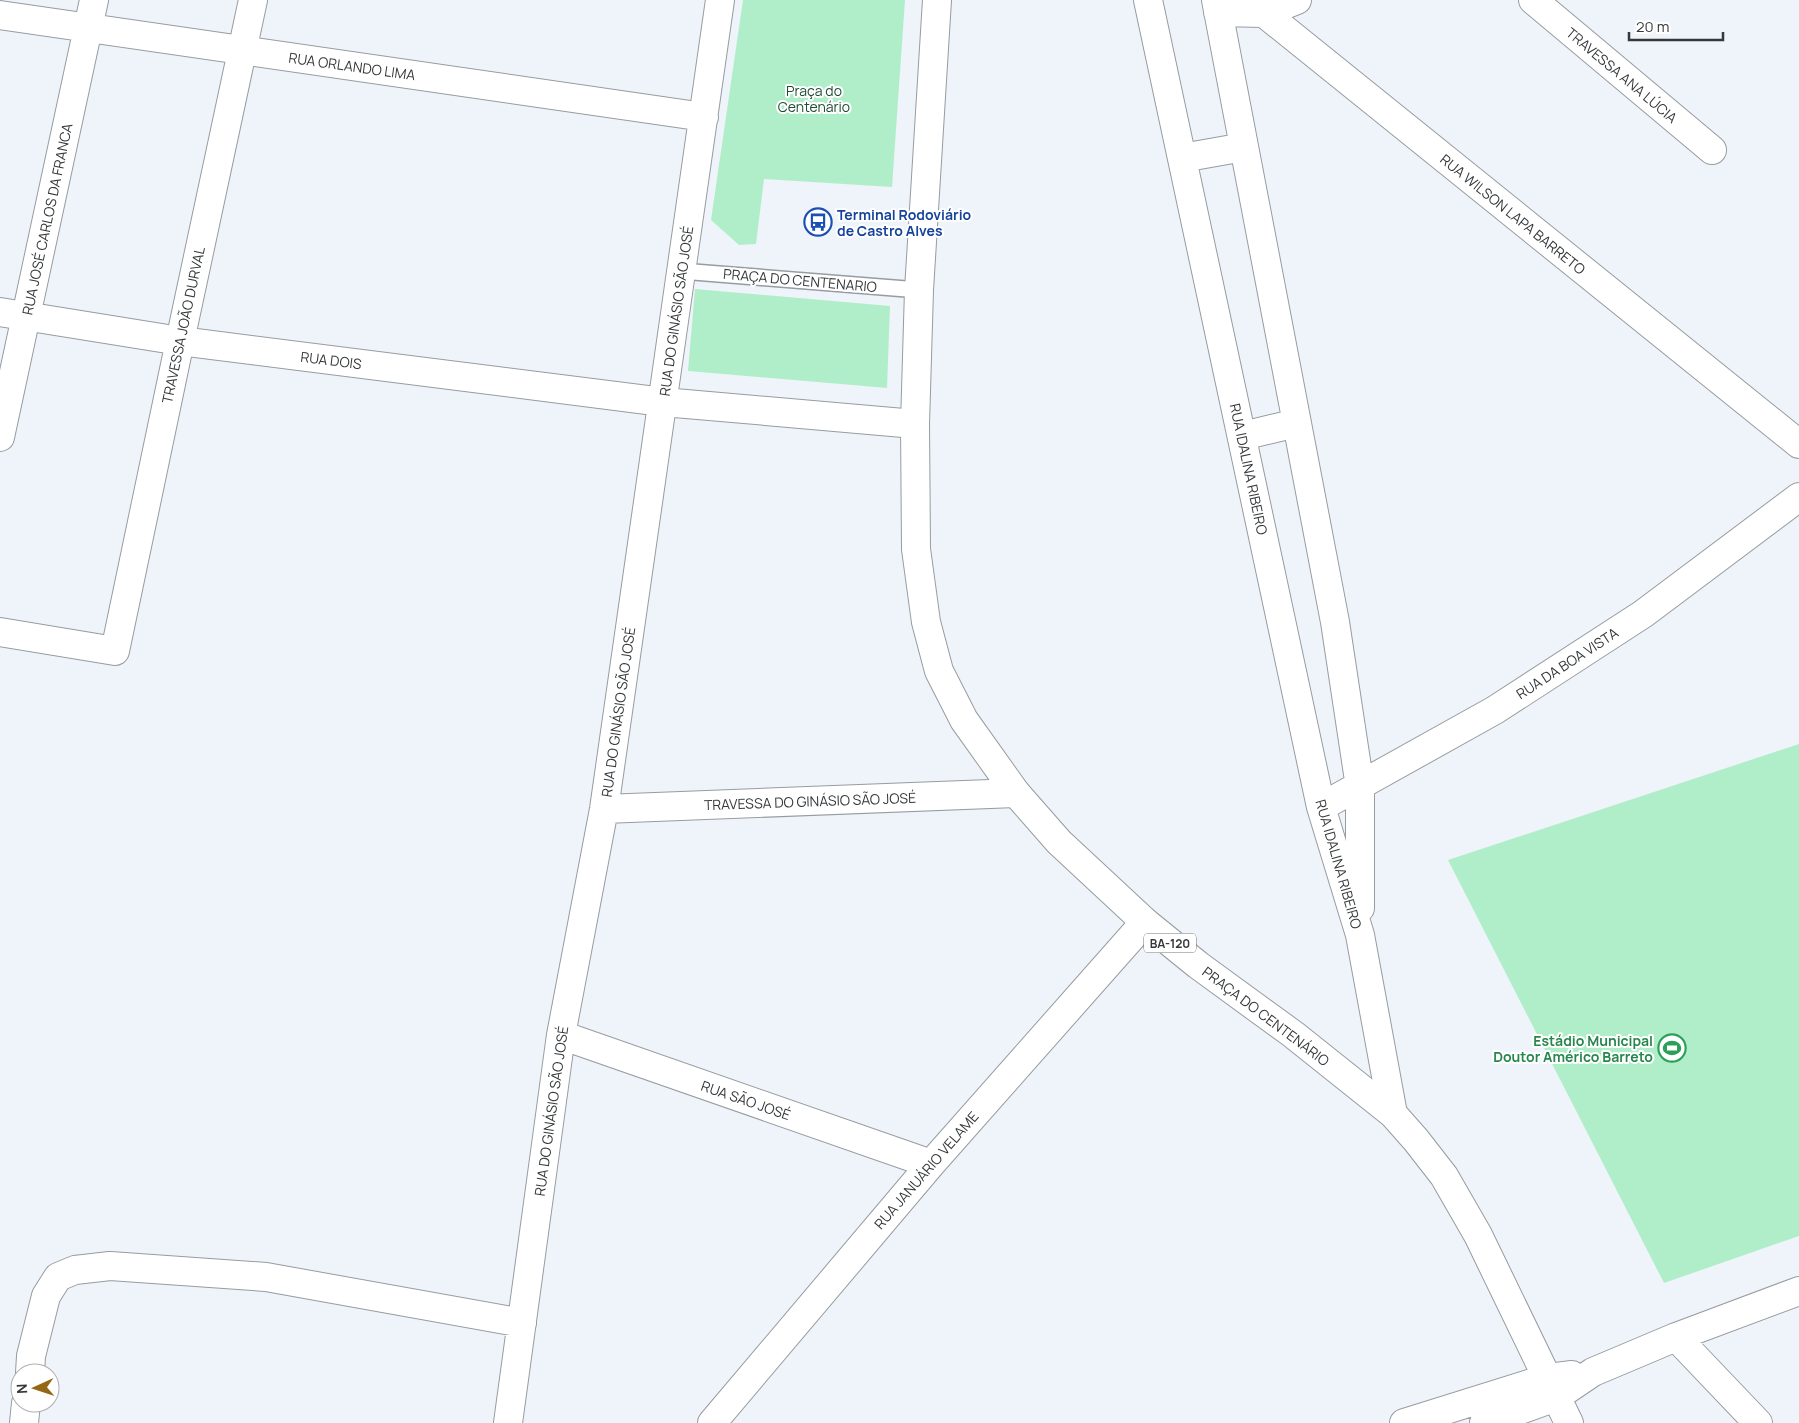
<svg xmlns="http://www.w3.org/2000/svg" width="1799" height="1423" font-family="Manrope,sans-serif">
<rect width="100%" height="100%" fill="#eef4f9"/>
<path fill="#b0eeca" d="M743 0H905L892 187 764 179 756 244 739 245 711 220Z
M695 289 890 306 887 388 688 371Z
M1799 744V1236L1664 1283 1448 860Z"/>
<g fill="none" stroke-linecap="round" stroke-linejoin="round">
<g stroke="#969ca0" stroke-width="18">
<path id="lane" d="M681 271 919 290"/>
</g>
<g stroke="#969ca0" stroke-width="30">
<path id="street" d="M1148 0 1321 807 1360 935 1393 1114
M1216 0 1335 622 1360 787V908
M1533 0 1712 150
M1218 12 1264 13 1799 444
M1264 13 1297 0
M0 15 704 117
M1182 158 1244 147
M0 312 180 341 663 402 915 424
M1242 436 1297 423
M0 437 94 0
M0 632 115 651 180 341 253 0
M1321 807 1495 710 1643 614 1799 497
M604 809 1016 793
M561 1035 931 1164
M1676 1337 1758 1423
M30 1373 31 1356 46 1296 58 1277 75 1270 110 1266 266 1277 522 1323
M24 1423 26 1403
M508 1423 561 1035 604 809 720 0
M712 1423 931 1164 1145 922
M1404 1423 1548 1378 1572 1375
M1484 1423 1556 1397 1593 1372 1676 1337 1799 1291"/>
</g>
<g stroke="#969ca0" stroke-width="30">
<path id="primary" d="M937 0 919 290 915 424 916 549 926 622 939 671 964 720 1016 793 1059 842 1145 922 1198 965 1294 1035 1393 1114 1416 1140 1444 1176 1478 1235 1569 1423"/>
</g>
<use href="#lane" stroke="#fff" stroke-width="15"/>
<use href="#street" stroke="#fff" stroke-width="28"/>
<use href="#primary" stroke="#fff" stroke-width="28"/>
</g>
<defs>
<g id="bus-ring" transform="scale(1.4375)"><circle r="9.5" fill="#fff" stroke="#1a4fb4" stroke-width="1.5"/><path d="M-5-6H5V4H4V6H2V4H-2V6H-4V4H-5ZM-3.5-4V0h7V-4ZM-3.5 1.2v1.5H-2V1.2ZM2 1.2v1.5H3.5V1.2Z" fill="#1a4fb4"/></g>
<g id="stadium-ring" transform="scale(1.4375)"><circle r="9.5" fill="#fff" stroke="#2e9e5b" stroke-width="1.5"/><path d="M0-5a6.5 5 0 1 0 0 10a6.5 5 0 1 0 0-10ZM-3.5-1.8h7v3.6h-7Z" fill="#2e9e5b"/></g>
</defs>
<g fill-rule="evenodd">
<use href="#bus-ring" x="818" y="222"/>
<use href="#stadium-ring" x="1672" y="1048"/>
</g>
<g text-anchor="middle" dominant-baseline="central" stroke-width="4" stroke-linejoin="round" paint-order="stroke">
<rect fill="#fff" stroke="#727475" stroke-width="1" x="1144" y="933.5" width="52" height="19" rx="4"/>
<g font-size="12" font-weight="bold" fill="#35383a">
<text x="1170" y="943">BA-120</text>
</g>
<g font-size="14" fill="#35383a" stroke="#fff">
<text transform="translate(352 66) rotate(8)">RUA ORLANDO LIMA</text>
<text transform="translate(1622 75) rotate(40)">TRAVESSA ANA LÚCIA</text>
<text transform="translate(1513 214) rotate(39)">RUA WILSON LAPA BARRETO</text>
<text transform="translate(47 219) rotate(-78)">RUA JOSÉ CARLOS DA FRANCA</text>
<text transform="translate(800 280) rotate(5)">PRAÇA DO CENTENARIO</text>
<text transform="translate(676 311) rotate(-82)">RUA DO GINÁSIO SÃO JOSÉ</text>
<text transform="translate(183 325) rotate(-78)">TRAVESSA JOÃO DURVAL</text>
<text transform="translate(331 360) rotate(7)">RUA DOIS</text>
<text transform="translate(1249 469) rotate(78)">RUA IDALINA RIBEIRO</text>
<text transform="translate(1567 663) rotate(-33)">RUA DA BOA VISTA</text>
<text transform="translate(618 712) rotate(-82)">RUA DO GINÁSIO SÃO JOSÉ</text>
<text transform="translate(810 801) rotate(-2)">TRAVESSA DO GINÁSIO SÃO JOSÉ</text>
<text transform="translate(1339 864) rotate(74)">RUA IDALINA RIBEIRO</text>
<text transform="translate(1266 1016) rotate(37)">PRAÇA DO CENTENÁRIO</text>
<text transform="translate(746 1100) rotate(19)">RUA SÃO JOSÉ</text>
<text transform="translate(551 1111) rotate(-82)">RUA DO GINÁSIO SÃO JOSÉ</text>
<text transform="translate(926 1170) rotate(-49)">RUA JANUÁRIO VELAME</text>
</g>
<g font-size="14" fill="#214b36" stroke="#fff">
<text x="814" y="90">Praça do<tspan x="814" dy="16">Centenário</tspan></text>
</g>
<g font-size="14" font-weight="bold" fill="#164399" stroke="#fff" text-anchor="start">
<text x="837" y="214">Terminal Rodoviário<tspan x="837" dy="16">de Castro Alves</tspan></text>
</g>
<g font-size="14" font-weight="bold" fill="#27864d" stroke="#fff" text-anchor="end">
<text x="1653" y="1040">Estádio Municipal<tspan x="1653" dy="16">Doutor Américo Barreto</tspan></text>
</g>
</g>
<g transform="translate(35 1388) rotate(267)"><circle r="24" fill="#ffffff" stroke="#aeafb0"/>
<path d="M0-4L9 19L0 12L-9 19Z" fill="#946714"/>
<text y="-8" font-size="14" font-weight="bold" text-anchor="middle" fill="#35383a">N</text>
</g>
<path d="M1629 32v8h94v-8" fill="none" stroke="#35383a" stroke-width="2.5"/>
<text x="1636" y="32" font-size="15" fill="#35383a" stroke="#ffffff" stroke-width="4" paint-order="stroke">20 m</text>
</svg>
